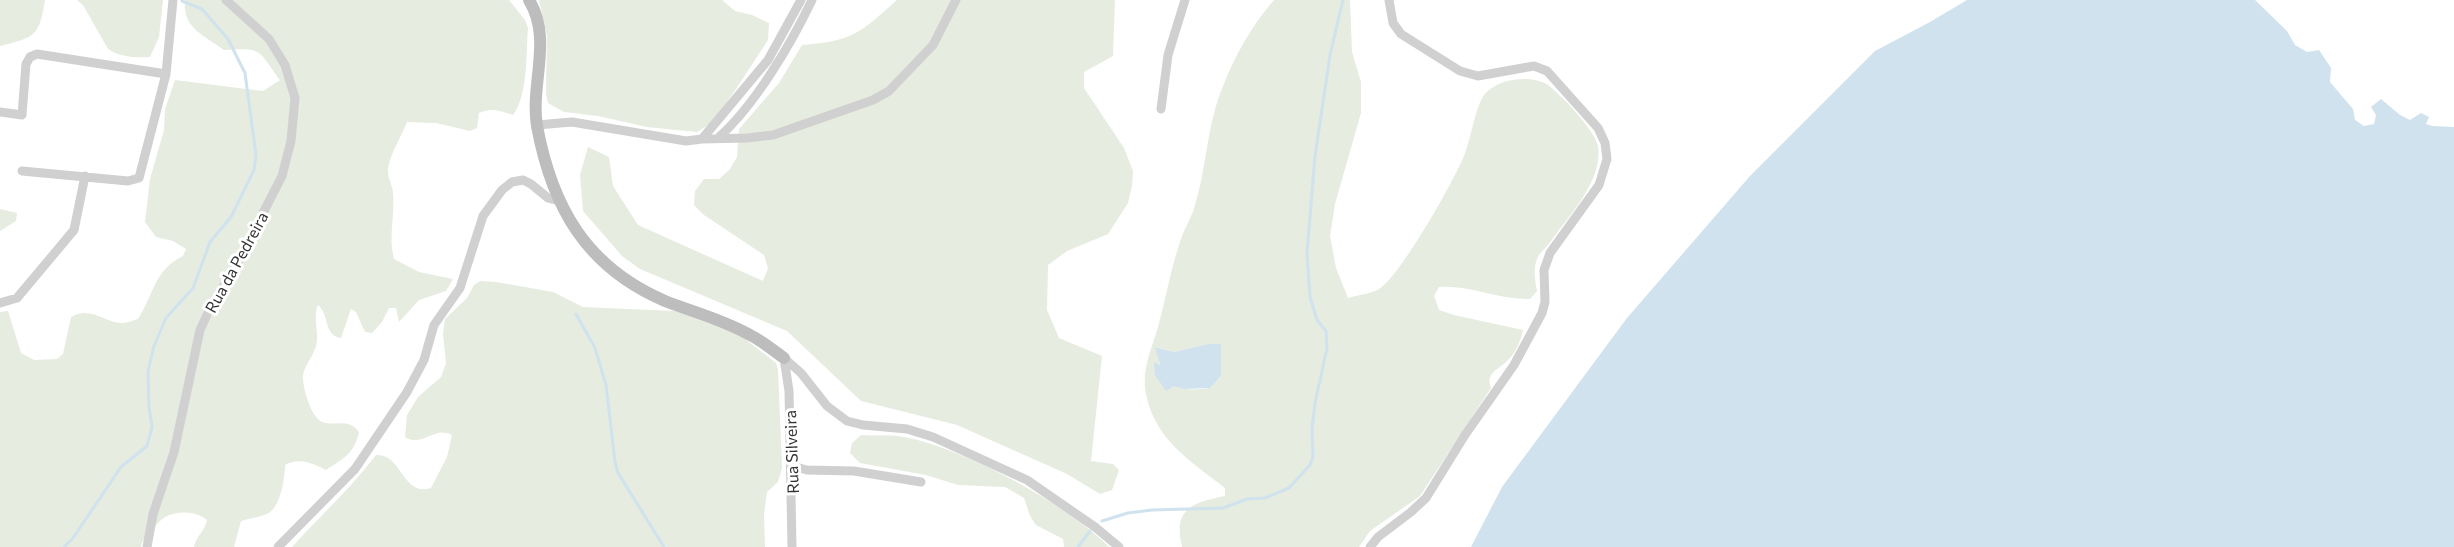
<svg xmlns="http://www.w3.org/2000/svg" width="2454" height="547" font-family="Commissioner,sans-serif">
<rect width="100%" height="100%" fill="#fff"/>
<path fill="#e6ecdf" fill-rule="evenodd" d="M0 0H45C39 37 35 37 0 46Z
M77 0H163L159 37 150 57C135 58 120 57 108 49L83 5Z
M185 0H509L525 20 528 28C526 52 528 96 513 115 501 111 491 107 479 113L477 128 470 131 436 123 407 122C402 135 388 158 388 171 388 179 393 186 393 194 395 217 388 236 394 259L419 272 453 279 446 291 419 300 399 322 396 308H389L382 322 372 333 365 332 356 312 351 309 341 338C323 335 330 315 318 305 313 317 318 329 317 341 316 353 305 364 303 375 302 386 310 412 318 419 329 430 347 415 359 432 354 454 344 458 326 470 313 463 298 457 285 465 285 477 281 504 270 512 263 517 250 518 241 521L234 547H194C196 536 205 531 207 520 197 511 177 510 165 517 157 522 149 535 142 542L141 547H0V312L8 311 21 353 34 360 57 359 63 354 71 317C90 305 105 323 123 323 127 323 134 320 138 319 154 294 154 270 183 256L186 249 173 241 156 237 145 222 150 179 164 130 165 109 175 80 263 91 280 80C257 49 264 48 224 50 204 35 182 28 185 0Z
M539 0H722L735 11 752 15 769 23 768 40 736 89 712 123 697 132 647 127 598 116 564 112 548 103 546 93 547 36Z
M897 0H1115L1113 56 1084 72V88L1124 148 1133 171 1132 186 1128 203 1108 234 1067 251 1048 265 1047 310 1059 338 1102 356 1091 461 1113 464 1119 470 1112 490 1100 494 1067 474 957 425 861 401 787 331 640 269 622 256 583 211 580 175 588 147 609 157 613 186 638 225 763 281 768 268 764 255 704 215 694 205 695 191 704 179H719L730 169 737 157 739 129 779 83 802 45C853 41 860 33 897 0Z
M1274 0H1350L1352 52 1361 82V113L1335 204 1330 236 1336 268 1348 298C1357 295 1371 294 1379 289 1400 276 1454 181 1464 156 1471 139 1475 108 1484 95 1495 80 1525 75 1542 82 1549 84 1555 91 1560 96 1570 104 1596 134 1598 146 1603 181 1570 214 1551 241 1547 247 1539 253 1537 259 1533 268 1535 281 1537 291L1530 299C1499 300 1470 285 1439 287L1434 296 1439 310 1454 315 1523 330C1520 342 1516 353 1507 361 1498 370 1485 373 1491 388L1420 496 1370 531 1359 547H1182C1173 509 1191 503 1225 496V488C1189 460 1152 438 1145 388 1143 366 1152 348 1158 327 1166 298 1171 267 1181 239 1185 227 1192 217 1195 205 1207 166 1207 124 1223 86 1235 55 1253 24 1274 0ZM1208 344H1221V376L1210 388C1176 392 1175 388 1154 362L1160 367 1156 347 1174 352Z
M0 209 17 213 16 221 0 231Z
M480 281 496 282 553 292 583 307 675 311 740 335 776 363 778 370 782 468 778 482 767 492 764 514 765 547H292C320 516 351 488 376 455 402 453 402 497 431 488L447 457 452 435C435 425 422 448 405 437L407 415 418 397 441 377 446 363 443 334 445 319 467 298 474 285Z
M861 435C873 436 886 435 898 436 959 445 1065 503 1109 547H1064L1063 539 1036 525 1030 516 1024 498 1005 487 958 485 926 475 860 463 850 453 852 443Z"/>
<path fill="#cfe2ee" d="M1967 0H2255L2287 31 2295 45 2307 52 2319 50 2331 68 2330 82 2353 109 2355 120 2364 126 2374 124 2376 115 2371 107 2381 99 2400 115 2410 120 2421 113 2429 117 2426 124 2432 126 2454 127V547H1471L1502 487 1627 318 1750 176 1875 51 1930 22Z
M1208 344H1221V376L1210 388 1184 389 1174 386 1166 391 1155 375 1154 362 1160 365 1155 347 1174 352Z"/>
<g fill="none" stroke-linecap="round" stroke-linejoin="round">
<path stroke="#cfe2ee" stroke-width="3" d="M576 314 595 348 606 385 615 462 618 473 664 547
M1102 521 1128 513 1152 510 1223 508 1247 499 1265 498 1289 488 1310 465 1313 457 1312 429 1315 403 1327 348 1326 331 1317 320 1310 297 1307 253 1315 156 1330 55 1343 0
M64 547 73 538 121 467 147 446 152 427 149 407 148 371 154 346 166 318 193 288 210 242 231 217 254 170 256 155 245 73 228 39 202 9 182 1
M1078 547 1090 531"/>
<path stroke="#d0d0d0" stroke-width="9" d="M1161 109 1168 55 1185 0
M0 112 22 115 26 64 30 57 37 54 166 74
M537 125 572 122 686 141 702 139 768 60 801 0
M719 137C755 105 791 44 812 0
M702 139 747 138 773 135 873 100 889 91 933 45 956 0
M22 171 128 181 139 178 166 74 173 0
M0 303 17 298 74 230 85 176
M784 358 801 373 827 406 847 421 863 425 907 429 933 437 1027 480 1095 527 1119 547
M784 358 789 391 792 547
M792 466 807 470 854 471 921 482
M147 547 153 514 174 452 200 330 211 306 237 264 282 176 291 141 295 98 285 65 269 39 226 0
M278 547 355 469 407 392 424 360 434 325 460 288 483 216 502 190 512 182 523 180 531 184 548 198 559 201
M1370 547 1378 537 1411 512 1426 498 1465 435 1514 365 1542 313 1545 302 1544 270 1550 253 1599 185 1607 159 1605 143 1598 128 1547 71 1534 66 1478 76 1460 71 1401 34 1393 23 1389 0"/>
<path stroke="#bdbdbd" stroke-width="12" d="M529 0C553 39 530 84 537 126 552 207 586 267 665 301 693 312 724 320 750 335 762 341 773 350 784 358"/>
</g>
<g text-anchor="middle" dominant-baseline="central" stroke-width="6" stroke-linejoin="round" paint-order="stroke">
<g font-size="16" fill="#333" stroke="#fff">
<text transform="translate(236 262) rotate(-61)">Rua da Pedreira</text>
<text transform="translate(791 452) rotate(-92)">Rua Silveira</text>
</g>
</g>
</svg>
